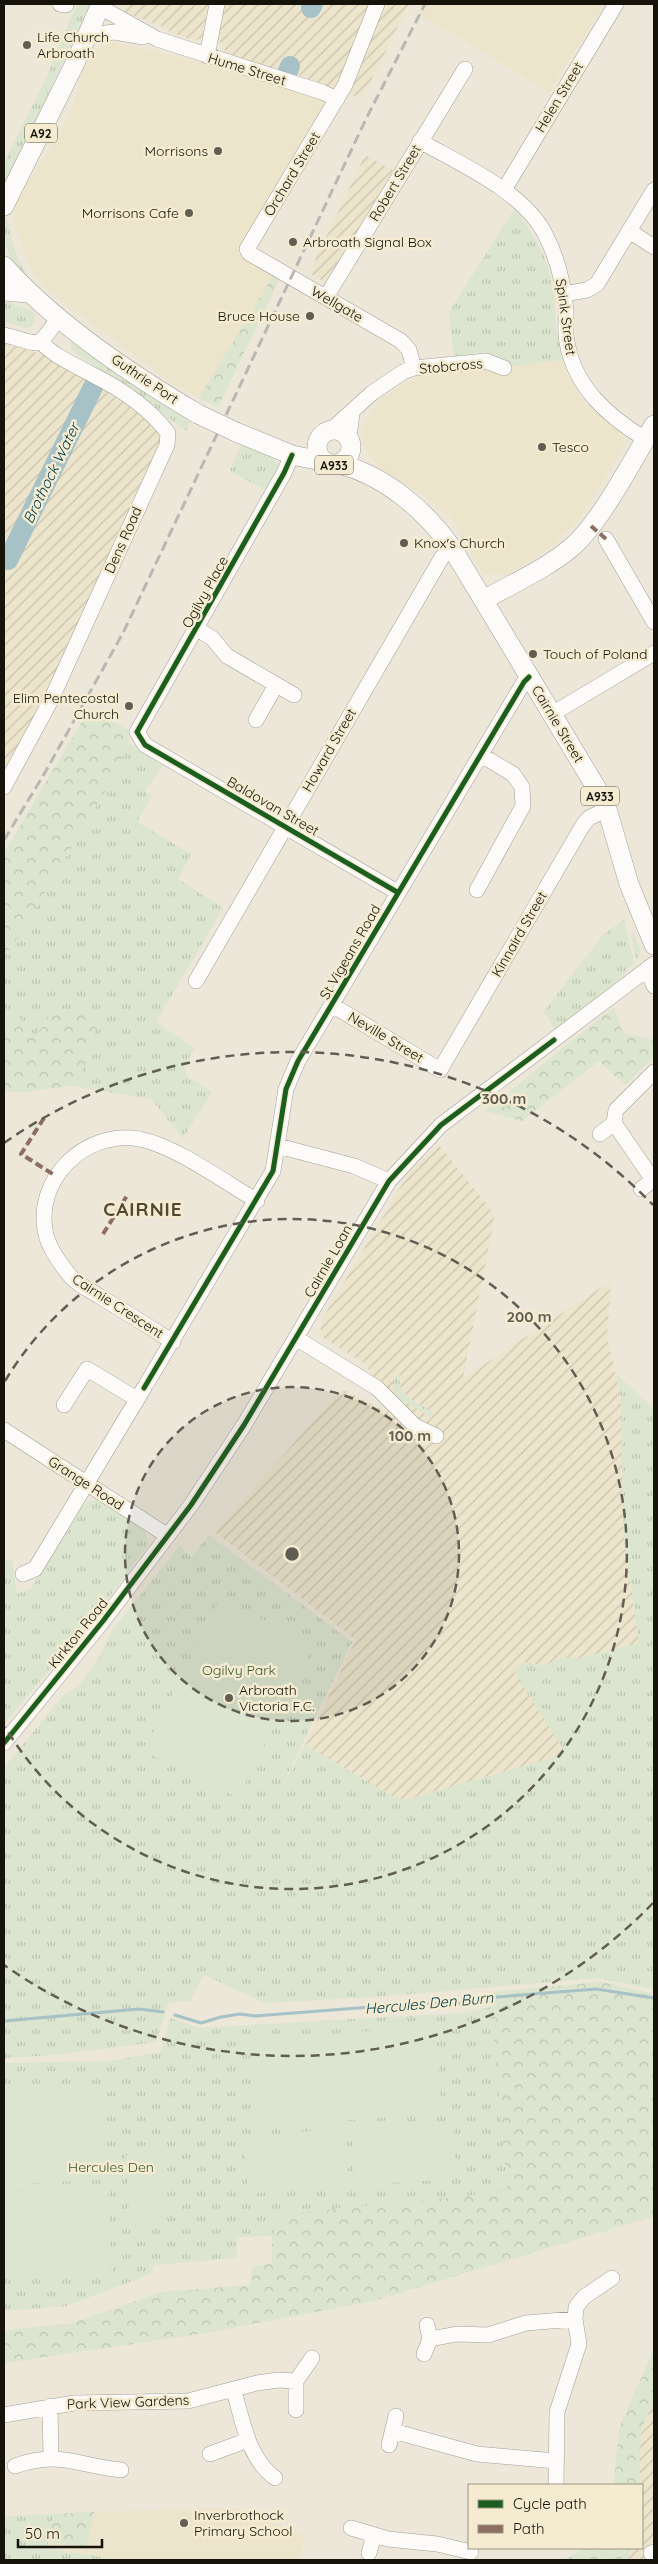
<svg xmlns="http://www.w3.org/2000/svg" width="658" height="2564" font-family="Quicksand,sans-serif">
<defs>
<pattern id="industrial-furrows" width="10" height="10" patternUnits="userSpaceOnUse" patternTransform="scale(1.25)"><rect width="10" height="10" fill="#ede4cc"/><path d="M-1 1l2-2M0 10L10 0M9 11l2-2" fill="none" stroke="#cac3ae"/></pattern>
<pattern id="grass-tufts" width="24" height="20" patternUnits="userSpaceOnUse" patternTransform="scale(1.25)"><rect width="24" height="20" fill="#dbe5cf"/><path d="M3 7l-1-3M5 7V3M7 7l1-3M15 17l-1-3M17 17v-4M19 17l1-3" fill="none" stroke="#bbc4b0"/></pattern>
<pattern id="forest-crowns" width="20" height="18" patternUnits="userSpaceOnUse" patternTransform="scale(1.25)"><rect width="20" height="18" fill="#dbe5cf"/><path d="M2 6a3 3 0 1 1 6 0M12 15a3 3 0 1 1 6 0" fill="none" stroke="#bbc4b0"/></pattern>
</defs>
<rect width="100%" height="100%" fill="#ece7d9"/>
<path fill="#ede4cc" d="M425 4H605L553 85 550 93 442 27 418 16Z
M110 42 236 70 315 94 324 103 326 113 238 254 273 276 199 398 171 383 43 287 32 272 14 221 15 205 36 168 53 147 70 114 83 70 93 52Z
M563 360 575 389 589 407 623 436 624 447 578 521 549 549 506 575 482 573 450 516 418 492 380 469 363 443 364 423 382 397 415 378 441 367 481 365 505 376 512 366Z
M216 2508 242 2510 305 2535 299 2560H45L48 2542 87 2549 94 2512Z"/>
<path fill="url(#industrial-furrows)" d="M124 4H304V7L317 10 320 4H409L362 99 296 74 299 66 285 61 278 71 226 52 221 45 219 39 206 35 195 41 165 30V28L125 12Z
M365 155 398 173 328 284 309 273Z
M4 343 54 358 134 403 163 432 164 444 39 709 4 773Z
M439 1145 495 1215 463 1378 611 1281 607 1338 621 1397 623 1531 639 1643 576 1659 560 1657 545 1666 524 1662 564 1750 558 1756 405 1800 394 1797 305 1745 356 1640 215 1532 342 1389 385 1411 367 1365 320 1336 322 1319 410 1171Z
M654 2402V2560H627L631 2548H642V2485H639L641 2429Z"/>
<path fill="url(#grass-tufts)" d="M77 4H90L4 189V163L46 78Z
M515 208 537 242 548 266 554 294 556 331 563 360 512 366 495 356 483 352 455 356 453 352 449 312Z
M7 214C9 239 20 266 34 287 11 261 0 250 7 214Z
M4 301 32 311 36 317 32 327 26 328 4 322Z
M71 342 191 422 186 431 126 386 80 357 71 348Z
M241 445C254 450 274 452 279 468L267 491 230 471Z
M129 742 162 766 145 791 152 796 137 822 191 854 178 879 223 908 156 1022 195 1048 184 1066 187 1076 212 1092 183 1138 151 1099 70 1086 87 1063 35 1037 18 1017 11 1031 4 1025V957L21 932 113 778Z
M624 920 634 963 618 980 555 1030 544 1011 603 935Z
M634 933 641 951 637 961 631 935Z
M401 1373C393 1393 417 1403 432 1411L431 1418 404 1401 402 1403 394 1394 393 1382Z
M616 1374 654 1409V1989L597 1978 374 1997 265 2003 204 1975 190 2001 169 2002 156 2042 55 2055 4 2058V1768L61 1698 80 1684 99 1658 111 1632 180 1545 191 1557 209 1535 352 1642 276 1798 305 1745 394 1797 405 1800 558 1756 564 1750 513 1671 524 1662 545 1666 560 1657 576 1659 639 1643 623 1531 621 1397Z
M96 1499 145 1531 149 1544 107 1600 4 1724V1560L12 1559 17 1594 31 1589 81 1506Z
M491 2007 509 2192 284 2214 272 2236 237 2237V2258L154 2265 151 2273 143 2277 66 2306 4 2311V2063L110 2061 161 2052 170 2018 199 2028 460 2013Z
M53 2514 47 2548 118 2560H4V2516Z"/>
<path fill="url(#forest-crowns)" d="M273 276 279 280 218 407 199 398Z
M90 708 128 730 129 742 113 778 21 932 4 957V853Z
M614 1007 623 1033 654 1040V1057L625 1085 599 1061 522 1121 485 1111Z
M99 1013 87 1063 70 1086 16 1093 4 1091V1025L11 1030 19 1017 35 1037 52 1014Z
M601 1982 654 1994V2216L373 2301 200 2334 4 2363V2330L68 2324 162 2292 251 2285 252 2267 272 2263V2236L284 2214 508 2192 489 1992Z
M654 2349V2402L641 2429 639 2485H614L619 2428Z
M94 2512 87 2549 48 2542 53 2514Z
M584 2548H631L627 2560H565Z"/>
<path fill="#dbe5cf" d="M220 1598 314 1644 238 1798 144 1751Z
M435 2026 442 2113 258 2127 251 2040Z
M103 2085 109 2179 4 2185V2091Z
M453 2123 456 2179 355 2185 351 2129Z
M344 2128 349 2186 248 2194 243 2137Z
M160 2153 164 2220 130 2222 126 2155Z
M108 2187 112 2271 4 2277V2193Z"/>
<g fill="none" stroke-linecap="round" stroke-linejoin="round">
<path stroke="#a6c2c6" stroke-width="3" d="M175 2015 201 2023 221 2017 240 2014 255 2016 422 2003C439 2004 457 2007 472 1999L596 1989 654 1998
M4 2021 139 2009 163 2012"/>
<path stroke="#a6c2c6" stroke-width="20" d="M311 8 313 4
M288 71 290 66
M8 560 94 385"/>
<g stroke="#a29e94" stroke-width="16">
<path id="minor" d="M60 4 66 5
M377 4 345 85 247 249 249 253 401 341 409 350 414 368
M100 7 157 39 322 92 337 99
M88 35 115 32 143 37
M207 56 217 4
M420 141C460 164 522 191 544 232 557 256 564 285 566 312 566 322 565 333 567 342 575 388 608 416 645 439
M504 190 616 4
M629 231 654 247
M564 294 587 290 597 284 654 190
M326 297 465 69
M4 335C41 343 35 353 59 317
M330 431 372 393 403 372 414 368 486 361 504 368
M349 437 352 413
M292 455 284 473 137 732 145 745 397 892
M606 539 654 622
M197 629 212 638 227 656 294 695
M552 714 654 653
M256 720 276 685
M4 787 50 702 167 445 168 433C149 408 121 389 93 375 75 365 55 357 41 342
M477 890 523 806 522 787 513 774 481 755
M647 969 654 986
M196 981 442 557 452 548
M332 1005 440 1070 583 825 589 818 607 809
M600 1134 614 1123
M278 1146 354 1166 389 1181
M641 1189 653 1180 614 1123 616 1110 654 1072
M296 1338 377 1388 415 1426 436 1436
M173 1342C148 1326 124 1311 99 1296 90 1290 78 1285 71 1277 61 1265 50 1250 46 1235 33 1180 85 1129 140 1139 177 1147 223 1181 257 1201
M147 1383 273 1171 286 1089 298 1061 524 682 529 677
M64 1405 87 1369 137 1399
M4 1430 168 1536
M23 1574 35 1569 144 1388
M4 1743 103 1621 191 1505 244 1425 389 1181 441 1125 654 964
M430 2339 457 2334 488 2335 526 2323 575 2319
M424 2354 430 2339 427 2325
M234 2391C243 2422 248 2458 275 2478
M50 2406 51 2457
M296 2410V2381L312 2358
M4 2415 74 2403 188 2401 257 2383 278 2380 296 2381
M393 2431 477 2454 556 2461
M389 2445 396 2416
M210 2454 248 2440
M15 2466C60 2450 78 2466 121 2470
M556 2485 557 2412 579 2344 575 2319 576 2307 584 2297 612 2278
M351 2528 388 2539 437 2544 471 2552
M369 2553 374 2535
M651 2553 654 2552"/>
</g>
<g stroke="#a29e94" stroke-width="20">
<path id="major" d="M4 206 75 63 101 4
M4 266C55 323 132 375 198 414
M4 291 28 293
M317 447a17 17 0 1 1 34 0a17 17 0 1 1-34 0Z
M236 432 292 455 326 462
M339 464C384 475 425 510 452 548L597 789 607 809 629 884 654 945
M484 600C513 583 546 569 572 547 601 522 633 459 654 425"/>
</g>
<use href="#minor" stroke="#fcfbf9" stroke-width="15"/>
<use href="#major" stroke="#fcfbf9" stroke-width="19"/>
<path stroke="#b8b7b3" stroke-width="3" stroke-dasharray="10 5" stroke-linecap="butt" d="M4 840 43 776 123 633 366 119 425 4"/>
<g stroke="#a29e94" stroke-width="20" stroke-linecap="butt">
<path id="major-bridge" d="M198 414 236 432"/>
</g>
<use href="#major-bridge" stroke="#fcfbf9" stroke-width="19"/>
<path stroke="#8d6e63" stroke-width="4" stroke-dasharray="8 4" stroke-linecap="butt" d="M591 526 606 539
M44 1118 21 1154 56 1176
M103 1234 128 1194"/>
<g stroke="#f4ebd1" stroke-width="8">
<path id="cycleway" d="M292 455 284 473 137 732 145 745 397 892
M144 1388 273 1171 286 1089 298 1061 524 682 529 677
M4 1743 103 1621 191 1505 244 1425 389 1181 441 1125 554 1040"/>
</g>
<use href="#cycleway" stroke="#1b5e20" stroke-width="5"/>
</g>
<circle cx="292" cy="1554" r="167" fill="#615d52" fill-opacity=".12"/>
<g fill="none" stroke="#615d52" stroke-width="2.5" stroke-dasharray="9 6">
<circle cx="292" cy="1554" r="167"/>
<path d="M5 1381A335 335 0 1 1 5 1727"/>
<path d="M653 1903A502 502 0 0 1 4 1965M4 1143A502 502 0 0 1 653 1205"/>
</g>
<g fill="#615d52" stroke="#f4ebd1" stroke-width="2">
<circle cx="27" cy="45" r="5"/>
<circle cx="218" cy="151" r="5"/>
<circle cx="189" cy="213" r="5"/>
<circle cx="293" cy="242" r="5"/>
<circle cx="310" cy="316" r="5"/>
<circle cx="542" cy="447" r="5"/>
<circle cx="404" cy="543" r="5"/>
<circle cx="533" cy="654" r="5"/>
<circle cx="129" cy="706" r="5"/>
<circle cx="229" cy="1698" r="5"/>
<circle cx="184" cy="2523" r="5"/>
</g>
<g text-anchor="middle" dominant-baseline="central" stroke-width="5" stroke-linejoin="round" paint-order="stroke">
<g fill="#f4ebd1" stroke="#595446" stroke-width="1">
<rect x="25" y="123.5" width="32" height="19" rx="4"/>
<rect x="315" y="455.5" width="38" height="19" rx="4"/>
<rect x="581" y="786.5" width="38" height="19" rx="4"/>
</g>
<g font-size="12" font-weight="bold" fill="#16130a">
<text x="41" y="133">A92</text>
<text x="334" y="465">A933</text>
<text x="600" y="796">A933</text>
</g>
<g font-size="14" fill="#16130a" stroke="#f4ebd1" text-anchor="start">
<text x="37" y="37">Life Church<tspan x="37" dy="16">Arbroath</tspan></text>
<text x="208" y="151" text-anchor="end">Morrisons</text>
<text x="179" y="213" text-anchor="end">Morrisons Cafe</text>
<text x="303" y="242">Arbroath Signal Box</text>
<text x="300" y="316" text-anchor="end">Bruce House</text>
<text x="552" y="447">Tesco</text>
<text x="414" y="543">Knox's Church</text>
<text x="543" y="654">Touch of Poland</text>
<text x="119" y="698" text-anchor="end">Elim Pentecostal<tspan x="119" dy="16">Church</tspan></text>
<text x="239" y="1690">Arbroath<tspan x="239" dy="16">Victoria F.C.</tspan></text>
<text x="194" y="2515">Inverbrothock<tspan x="194" dy="16">Primary School</tspan></text>
</g>
<g font-size="14" fill="#16130a" stroke="#f4ebd1">
<text transform="translate(247 69) rotate(17)">Hume Street</text>
<text transform="translate(559 97) rotate(-59)">Helen Street</text>
<text transform="translate(292 174) rotate(-59)">Orchard Street</text>
<text transform="translate(395 183) rotate(-59)">Robert Street</text>
<text transform="translate(337 304) rotate(30)">Wellgate</text>
<text transform="translate(566 317) rotate(82)">Spink Street</text>
<text transform="translate(451 366) rotate(-5)">Stobcross</text>
<text transform="translate(145 379) rotate(34)">Guthrie Port</text>
<text transform="translate(123 540) rotate(-66)">Dens Road</text>
<text transform="translate(205 592) rotate(-61)">Ogilvy Place</text>
<text transform="translate(558 724) rotate(59)">Cairnie Street</text>
<text transform="translate(329 750) rotate(-60)">Howard Street</text>
<text transform="translate(273 806) rotate(30)">Baldovan Street</text>
<text transform="translate(519 934) rotate(-60)">Kinnaird Street</text>
<text transform="translate(350 952) rotate(-60)">St Vigeans Road</text>
<text transform="translate(386 1037) rotate(31)">Neville Street</text>
<text transform="translate(328 1261) rotate(-60)">Cairnie Loan</text>
<text transform="translate(118 1306) rotate(33)">Cairnie Crescent</text>
<text transform="translate(86 1483) rotate(33)">Grange Road</text>
<text transform="translate(78 1633) rotate(-51)">Kirkton Road</text>
<text transform="translate(128 2402) rotate(-2)">Park View Gardens</text>
</g>
<g font-size="14" fill="#395a2e" stroke="#f4ebd1">
<text x="239" y="1670">Ogilvy Park</text>
<text x="111" y="2167">Hercules Den</text>
</g>
<g font-size="15" font-style="italic" fill="#014250" stroke="#f4ebd1">
<text transform="translate(51 473) rotate(-64)">Brothock Water</text>
<text transform="translate(429 2003) rotate(-5)">Hercules Den Burn</text>
</g>
<g font-size="19" font-weight="bold" letter-spacing="1" fill="#514934" stroke="#f4ebd1">
<text x="143" y="1209">CAIRNIE</text>
</g>
</g>
<circle cx="292" cy="1554" r="8" fill="#615d52" stroke="#f4ebd1" stroke-width="2.5"/>
<g font-size="15" text-anchor="middle" font-weight="bold" fill="#615d52" stroke="#f4ebd1" stroke-width="5" stroke-linejoin="round" paint-order="stroke">
<text x="504" y="1104">300 m</text>
<text x="529" y="1322">200 m</text>
<text x="410" y="1441">100 m</text>
</g>
<rect width="658" height="2564" fill="none" stroke="#16130a" stroke-width="10"/>
<rect x="468" y="2484" width="175" height="65" fill="#f4ebd1" stroke="#9b9581"/>
<rect x="478" y="2500" width="25" height="8" fill="#1b5e20" stroke="#9b9581"/>
<text x="513" y="2509" font-size="15" fill="#16130a">Cycle path</text>
<rect x="478" y="2525" width="25" height="8" fill="#8d6e63" stroke="#9b9581"/>
<text x="513" y="2534" font-size="15" fill="#16130a">Path</text>
<path d="M18 2539v8h84v-8" fill="none" stroke="#16130a" stroke-width="2.5"/>
<text x="25" y="2539" font-size="15" fill="#16130a" stroke="#f4ebd1" stroke-width="4" paint-order="stroke">50 m</text>
</svg>
